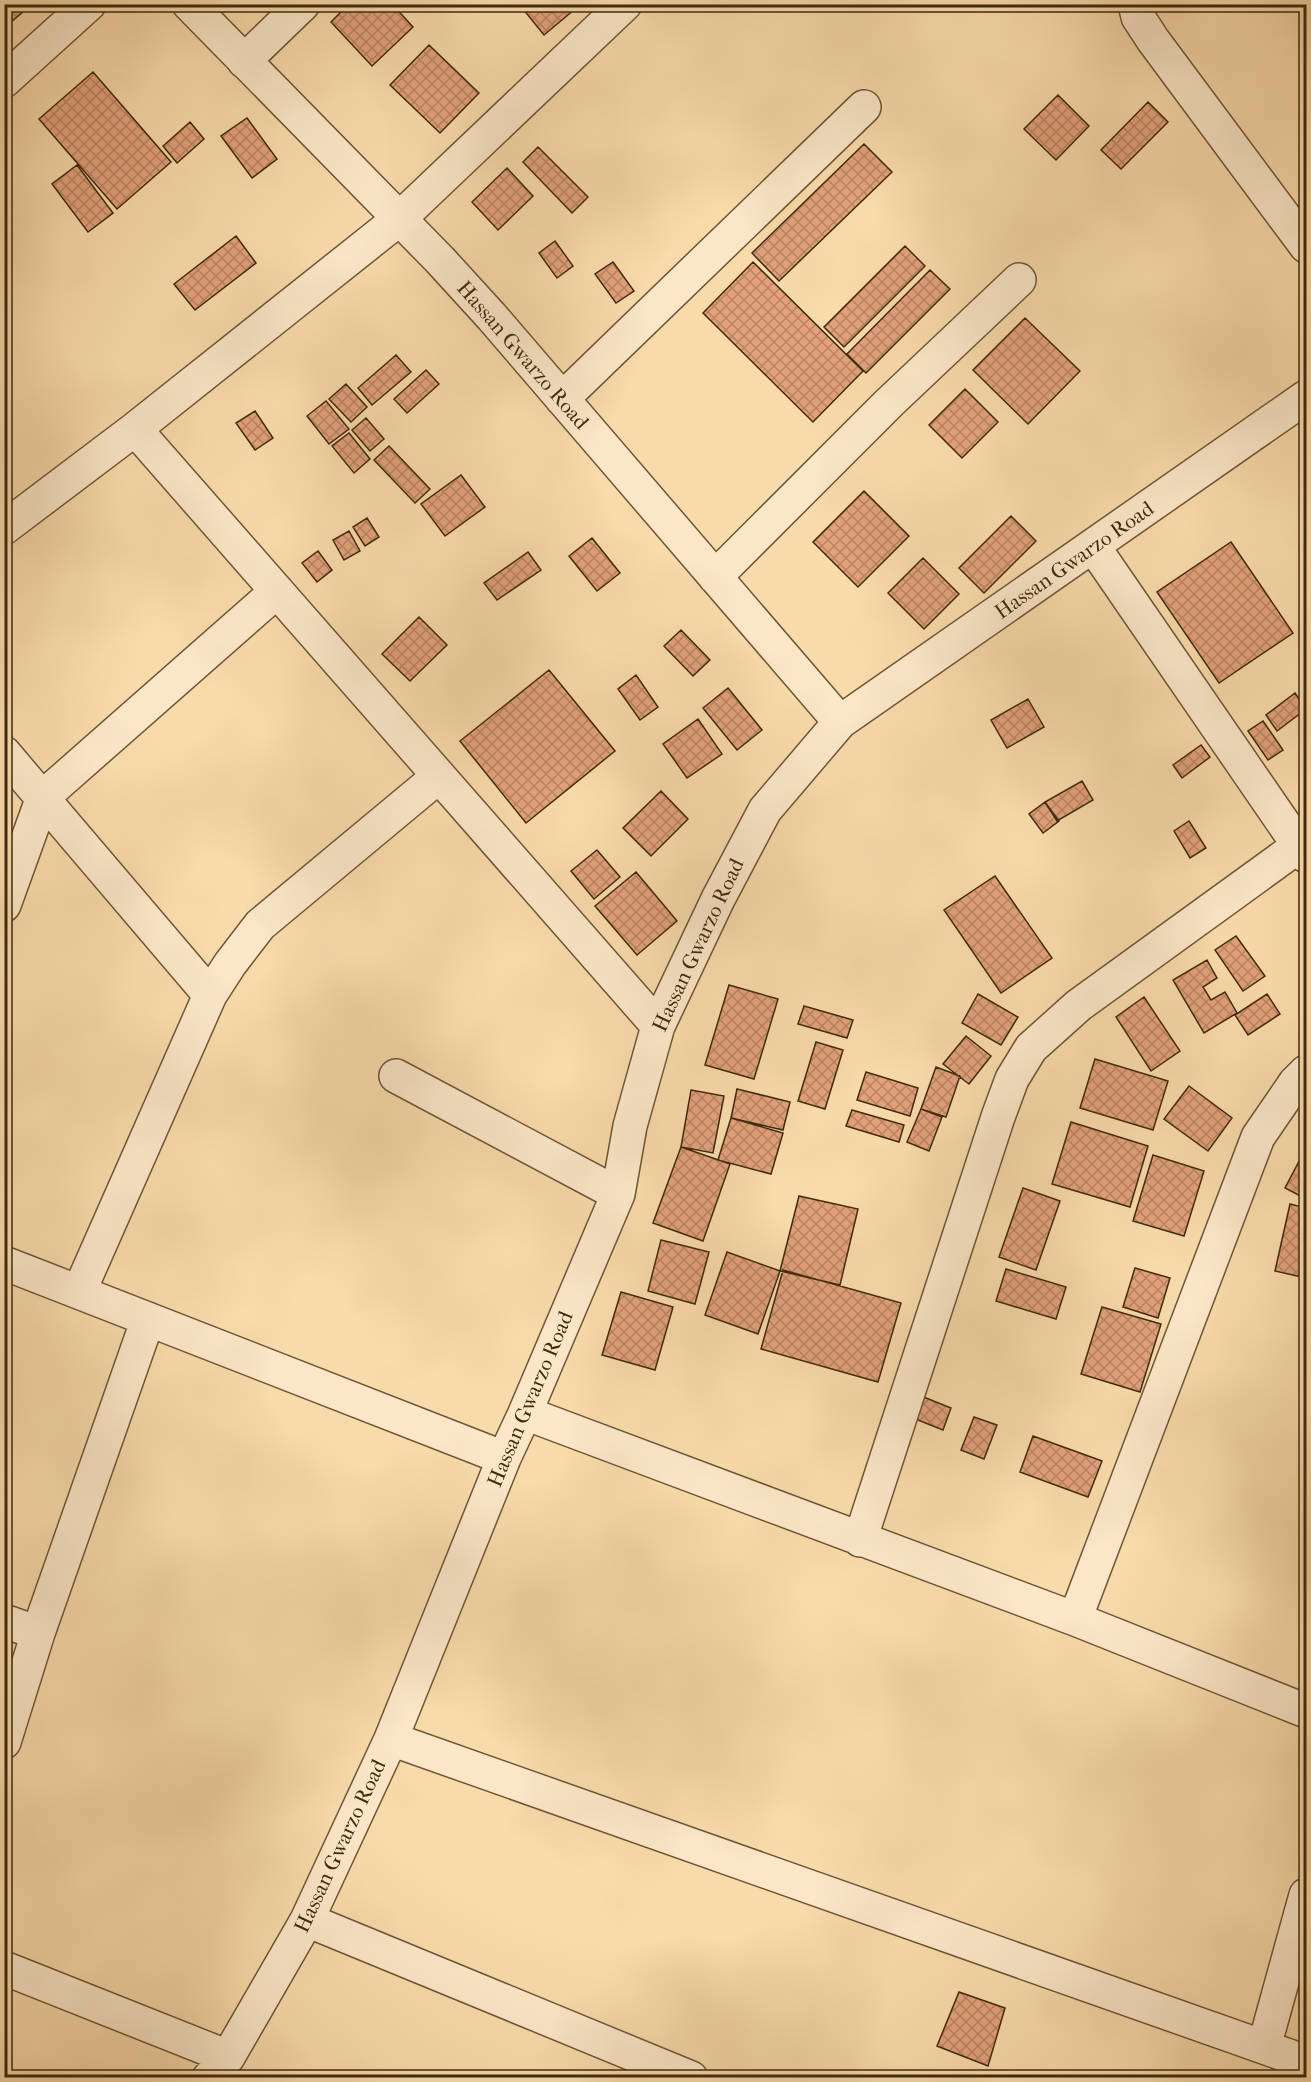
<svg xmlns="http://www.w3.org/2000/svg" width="1311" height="2082" font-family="'IM FELL French Canon',serif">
<defs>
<pattern id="building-cross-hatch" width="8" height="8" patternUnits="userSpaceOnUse" patternTransform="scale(1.5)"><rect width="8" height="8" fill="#e2a17b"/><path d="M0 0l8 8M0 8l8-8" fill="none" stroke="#b98363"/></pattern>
</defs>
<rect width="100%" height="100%" fill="#f9daab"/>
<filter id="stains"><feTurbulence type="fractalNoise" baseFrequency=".00333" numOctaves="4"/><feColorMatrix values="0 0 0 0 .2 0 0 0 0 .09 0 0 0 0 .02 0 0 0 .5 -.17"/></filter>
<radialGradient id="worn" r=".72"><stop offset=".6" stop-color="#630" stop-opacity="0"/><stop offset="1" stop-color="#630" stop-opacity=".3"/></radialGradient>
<path fill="url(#building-cross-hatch)" stroke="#3f2a0e" stroke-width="1.5" d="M4 4H32L4 28Z
M349 4H392L413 27 372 66 331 22Z
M519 4H581L544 35Z
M429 45 479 93 440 133 390 85Z
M93 72 171 162 117 209 39 119Z
M1058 95 1089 126 1056 160 1024 129Z
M1148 102 1168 122 1121 169 1101 150Z
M247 118 277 159 252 178 221 136Z
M190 122 204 139 177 163 163 146Z
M864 144 892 172 779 281 752 253Z
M538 147 588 197 572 213 523 162Z
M77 165 113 213 88 232 52 184Z
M507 168 533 196 498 230 472 202Z
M236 236 256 263 195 310 174 284Z
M555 241 573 266 557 278 539 253Z
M905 246 925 266 844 347 824 327Z
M613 262 634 291 616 303 595 274Z
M753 262 863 371 813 422 703 313Z
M930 270 950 289 866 373 847 354Z
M1025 318 1080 371 1028 424 973 370Z
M396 355 411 372 372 405 358 388Z
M426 370 439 384 407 413 394 399Z
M346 384 367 407 351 422 329 399Z
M965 389 998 422 962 458 929 425Z
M326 401 349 429 329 444 307 416Z
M255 411 273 438 255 450 236 423Z
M366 418 384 439 370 451 352 430Z
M349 433 370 459 354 473 332 446Z
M389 446 430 489 415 503 374 460Z
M461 475 485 507 445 536 421 504Z
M864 491 909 536 858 587 813 542Z
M1011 516 1036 541 984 593 959 568Z
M367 518 379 537 365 546 353 527Z
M349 531 360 551 344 560 333 540Z
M592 538 620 573 597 591 569 556Z
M1231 542 1293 633 1219 683 1157 592Z
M318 551 332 570 317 582 302 563Z
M528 552 541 570 497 600 484 583Z
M923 558 959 594 924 629 888 593Z
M419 617 447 645 410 681 382 654Z
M681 630 710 660 693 676 664 646Z
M549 670 615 751 526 823 460 741Z
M636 675 658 707 640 720 618 689Z
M728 688 762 730 737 750 703 708Z
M1295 693 1306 709 1277 731 1266 715Z
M1028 699 1044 727 1007 748 991 720Z
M698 719 722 754 687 778 663 744Z
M1263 721 1283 750 1268 760 1248 731Z
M1201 745 1210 757 1182 778 1173 765Z
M1082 781 1093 800 1057 821 1045 802Z
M661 791 688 819 651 856 623 828Z
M1045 802 1059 821 1043 833 1029 814Z
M1189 821 1206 848 1190 858 1174 831Z
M597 850 620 877 594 899 571 871Z
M636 872 677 921 637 955 595 906Z
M995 876 1052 958 1001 993 944 910Z
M1236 936 1265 976 1243 991 1215 950Z
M1207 960 1217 978 1203 987 1211 1000 1225 992 1237 1013 1204 1033 1173 980Z
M729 985 778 999 754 1079 705 1065Z
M978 994 1018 1017 1001 1045 962 1023Z
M1267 994 1280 1014 1248 1035 1235 1015Z
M1144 997 1180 1051 1151 1071 1116 1017Z
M804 1006 853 1020 847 1038 798 1024Z
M966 1036 991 1056 969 1084 943 1064Z
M816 1042 843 1050 825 1109 798 1101Z
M1095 1059 1168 1081 1153 1130 1080 1108Z
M936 1067 960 1076 946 1117 921 1109Z
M866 1072 918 1088 910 1116 857 1100Z
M1189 1086 1232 1118 1208 1151 1164 1119Z
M737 1089 790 1102 783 1130 731 1118Z
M691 1090 724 1096 713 1153 681 1147Z
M921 1109 942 1117 929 1151 907 1142Z
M852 1110 904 1125 899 1142 846 1126Z
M731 1118 783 1133 771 1174 718 1160Z
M1071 1122 1148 1146 1130 1207 1052 1184Z
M681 1147 730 1164 703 1241 653 1223Z
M1306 1148V1199L1285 1188Z
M1153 1155 1204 1171 1184 1236 1133 1221Z
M1023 1188 1060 1201 1036 1270 999 1257Z
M799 1196 858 1209 840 1285 780 1271Z
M1290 1204 1306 1208V1278L1275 1271Z
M661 1240 709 1252 695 1304 648 1291Z
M727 1252 780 1271 758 1334 705 1315Z
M1135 1268 1170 1278 1158 1318 1123 1307Z
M1006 1269 1066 1287 1056 1319 996 1301Z
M783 1270 901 1303 878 1382 761 1349Z
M621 1292 673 1307 655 1370 602 1355Z
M1102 1307 1161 1324 1140 1392 1081 1374Z
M921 1396 951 1408 943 1430 913 1418Z
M974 1417 997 1425 984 1459 961 1450Z
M1033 1436 1102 1461 1088 1497 1020 1472Z
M959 1992 1005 2008 988 2066 937 2046Z"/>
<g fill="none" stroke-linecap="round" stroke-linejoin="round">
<g stroke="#6e5635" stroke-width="36">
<path id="street" d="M189 4 440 260 492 317 840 722
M1135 4 1138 17 1153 40 1306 246
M244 61 303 4
M4 81 89 4
M562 399 864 107
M135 429 658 1026
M4 528 135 429 399 219 625 4
M1093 546 1306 856
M715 577 889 403 1019 280
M4 753 210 995
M4 905 43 797 277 591
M396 1076 618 1194
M4 1263 504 1458
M79 1292 210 995 230 964 260 925 439 776
M525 1413 1075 1619 1306 1711
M860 1540 998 1117 1012 1079 1031 1048 1079 1005 1300 845
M1075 1619 1258 1137 1295 1083 1306 1072
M4 1621 38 1633
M391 1739 1306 2062
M4 1742 38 1633 148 1319
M307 1920 691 2078
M4 1968 228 2057
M1264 2047 1306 1895
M209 2078 228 2057 307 1920 391 1739 504 1458 525 1413 618 1194 630 1126 658 1026 718 899 765 810 840 722 1306 397"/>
</g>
<use href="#street" stroke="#fbe7c8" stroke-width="33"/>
</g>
<g text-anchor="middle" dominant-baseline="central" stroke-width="6" stroke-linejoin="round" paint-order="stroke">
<g font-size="21" fill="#3f2a0e" stroke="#fbe7c8">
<text transform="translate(523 355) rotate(49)">Hassan Gwarzo Road</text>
<text transform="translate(1074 560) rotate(-35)">Hassan Gwarzo Road</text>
<text transform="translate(698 945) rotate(-65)">Hassan Gwarzo Road</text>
<text transform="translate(530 1399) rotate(-67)">Hassan Gwarzo Road</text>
<text transform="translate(340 1846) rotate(-65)">Hassan Gwarzo Road</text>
</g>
</g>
<rect width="1311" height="2082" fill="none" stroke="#f9daab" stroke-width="24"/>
<rect x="6" y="6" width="1299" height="2070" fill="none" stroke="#3f2a0e" stroke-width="3"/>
<rect x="12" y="12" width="1287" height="2058" fill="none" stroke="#3f2a0e" stroke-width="1.5"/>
<rect width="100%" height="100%" filter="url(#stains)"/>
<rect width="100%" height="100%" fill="url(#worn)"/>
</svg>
